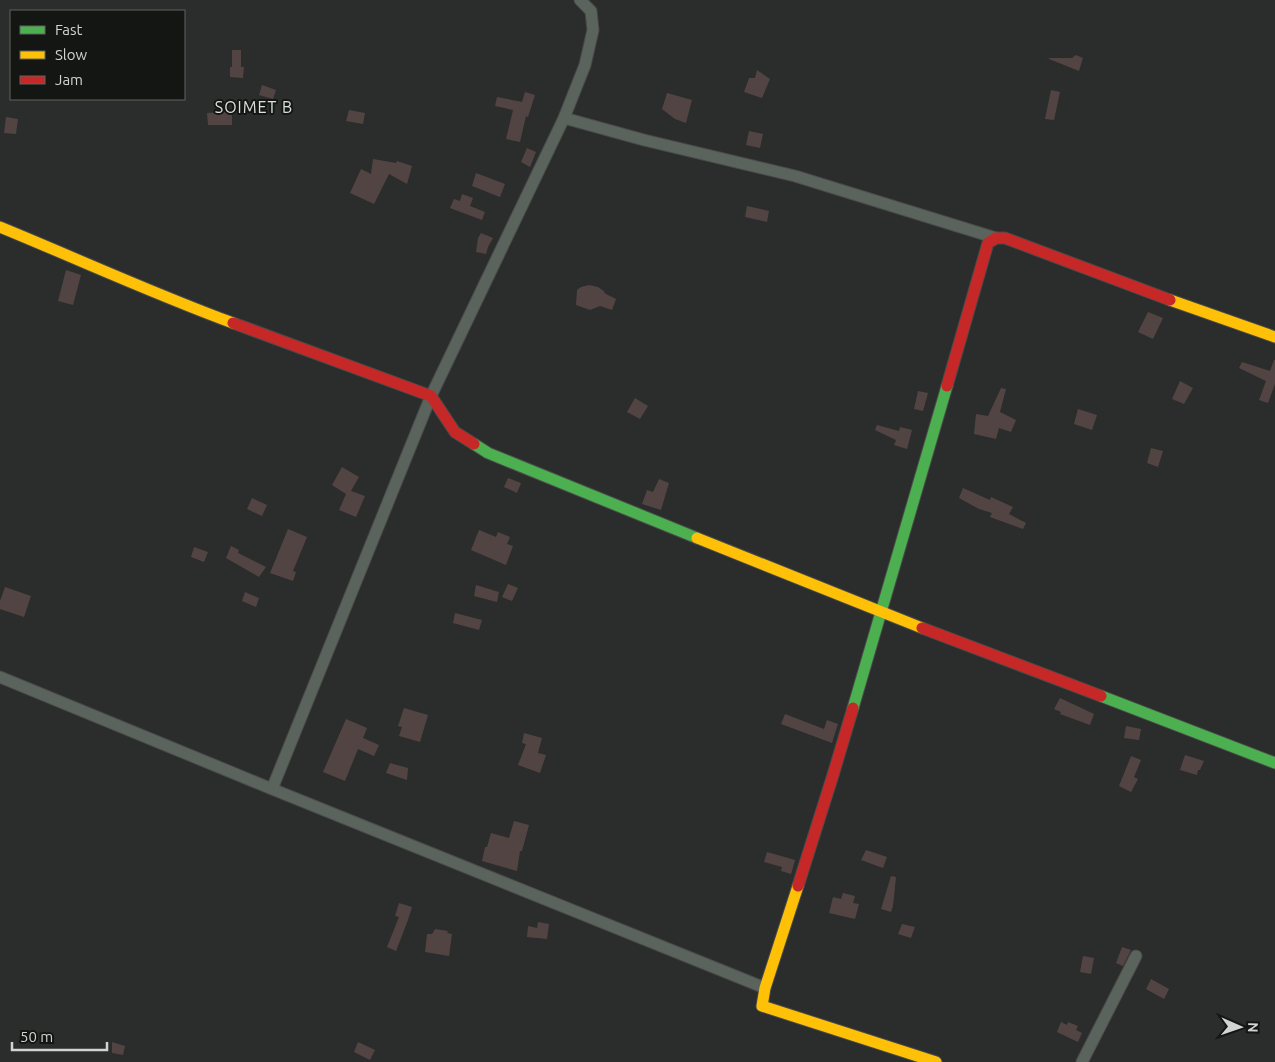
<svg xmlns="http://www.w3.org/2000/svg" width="1275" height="1062" font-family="Ubuntu,sans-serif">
<rect width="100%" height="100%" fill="#2a2d2b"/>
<path fill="#534444" d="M232 50H241V67H244L243 78 230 77V67H232Z
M1076 55 1083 58 1079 71 1049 59V58H1072Z
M757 70 770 79 762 98 744 92 749 78H755Z
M262 85 276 90 273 99 259 95Z
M1051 90 1060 92 1054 120 1045 119Z
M525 92 535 95 528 117 526 116 520 142 506 139 513 110 495 106 497 97 522 102Z
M667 93 692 100 686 123 675 119 662 109Z
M349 110 365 113 363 124 346 121Z
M223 112H232V125H208L207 113Z
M6 117 18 119 16 134 4 133Z
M749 131 763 134 760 148 746 145Z
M527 148 536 152 530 167 521 162Z
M373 159 396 163 397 161 412 166 407 184 389 174 374 204 350 193 361 169 371 174Z
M476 173 505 184 500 197 472 186Z
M462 194 473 198 470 206 485 212 482 220 450 208 454 199 460 201Z
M747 206 769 211 767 222 745 217Z
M481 233 493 238 488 247 486 254 476 252 478 238Z
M66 270 81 275 73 305 58 301Z
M589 285 598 287 605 292 604 293 616 299 612 310 600 306 590 310 576 305 577 290 581 287Z
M1148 312 1163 318 1153 339 1138 332Z
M1274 360H1275V384L1268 403 1259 400 1266 381 1239 368 1242 362 1270 371Z
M1180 381 1193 388 1184 404 1172 399Z
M1001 388 1006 389 1000 412 1016 420 1011 432 999 428 996 439 974 434 976 414 988 416Z
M918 391 928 393 923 411 914 409Z
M635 398 648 406 640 419 627 412Z
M1078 409 1097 415 1092 430 1074 424Z
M877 425 899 431 900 427 912 430 907 449 894 445 896 440 875 430Z
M1151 448 1163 451 1158 467 1147 463Z
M342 467 359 477 351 491 365 496 356 517 339 510 346 494 332 485Z
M508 478 521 483 517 493 504 487Z
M659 479 669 483 661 510 642 504 647 490 653 492Z
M963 488 990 500 991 497 1013 507 1009 514 1026 523 1023 529 990 517 992 513 979 509 959 498Z
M252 498 267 505 262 516 247 509Z
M288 529 307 537 293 571 296 572 293 581 270 573Z
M479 530 496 537 498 532 510 537 507 544 513 546 506 565 471 550Z
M231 546 239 550 238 553 266 567 259 577 226 558Z
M194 547 208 552 204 562 191 557Z
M508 584 518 588 512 601 502 597Z
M476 585 499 592 497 602 474 596Z
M5 587 31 596 24 617 0 609V601Z
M245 592 259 598 256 607 242 601Z
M455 613 482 620 479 630 453 623Z
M1060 698 1094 714 1090 725 1060 714 1061 712 1054 709Z
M404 708 428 715 420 742 399 736 402 727 398 726Z
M785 714 824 729 827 720 838 724 832 743 781 724Z
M346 719 367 728 363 738 379 745 374 756 358 749 345 781 323 772Z
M1126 726 1141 729 1139 740 1124 738Z
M524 733 542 738 538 753 546 755 540 773 518 765 526 744 522 743Z
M1185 755 1204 761 1200 770H1198L1197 775 1180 770Z
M1131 756 1141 760 1134 777 1138 779 1131 792 1119 786Z
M390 763 408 768 407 780 386 773Z
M514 821 529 825 522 851H520L517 871 482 861 485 847H487L491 833 509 838Z
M866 850 887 857 883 868 861 860Z
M767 852 795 860 791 874 781 871 782 867 764 862Z
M891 876 896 877 893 906 891 912 881 909Z
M843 893 855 896 853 903 859 904 855 919 829 913 833 897 841 899Z
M399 903 412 907 408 920 396 951 387 947 399 917 395 916Z
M538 922 549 924 547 939 527 937 528 926 537 928Z
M902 924 915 927 911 938 898 934Z
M435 929 448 931 447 933 452 934 449 956 425 952 427 934H432Z
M1122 947 1131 950 1123 966 1116 963Z
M1083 956 1094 958 1091 974 1080 972Z
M1151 979 1169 989 1164 999 1146 989Z
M1061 1022 1067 1025 1068 1022 1078 1026 1076 1030 1082 1033 1078 1042 1057 1032Z
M112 1042 125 1046 123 1055 112 1053Z
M358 1042 375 1050 370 1060 354 1052Z"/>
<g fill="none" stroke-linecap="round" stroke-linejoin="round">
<g stroke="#494a49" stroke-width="13">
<path id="street" d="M564 118 585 65 593 30 591 11 580 0
M0 677 272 789 765 988
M272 789 431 396 564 118 644 140 795 176 996 238
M1082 1062 1136 956"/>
</g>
<g stroke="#494a49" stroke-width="13">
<path id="fast" d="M474 444 488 453 697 538
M1101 696 1275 763
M853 708 947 386"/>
</g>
<g stroke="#494a49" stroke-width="13">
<path id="slow" d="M0 227C78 259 154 294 233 323
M1170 300 1275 337
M697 538 922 628
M798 886 765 988 762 1006 936 1062"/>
</g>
<g stroke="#494a49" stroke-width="13">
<path id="jam" d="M233 323 431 396 455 432 474 444
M947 386 988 243 996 238H1005L1170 300
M922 628 1101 696
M798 886 833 775 853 708"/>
</g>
<use href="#street" stroke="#5a645c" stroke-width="11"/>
<use href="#fast" stroke="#4caf50" stroke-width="11"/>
<use href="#slow" stroke="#ffc107" stroke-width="11"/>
<use href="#jam" stroke="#c62828" stroke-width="11"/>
</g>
<g text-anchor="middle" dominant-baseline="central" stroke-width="4" stroke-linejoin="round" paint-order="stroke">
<g font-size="16" letter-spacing="1" fill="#dbe1dc" stroke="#141614">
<text x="254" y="107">SOIMET B</text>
</g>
</g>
<rect x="10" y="10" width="175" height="90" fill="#141614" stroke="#606260"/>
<rect x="20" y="26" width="25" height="8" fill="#4caf50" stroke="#606260"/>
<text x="55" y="35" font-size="15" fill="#d1d4d2">Fast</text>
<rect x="20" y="51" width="25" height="8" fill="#ffc107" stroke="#606260"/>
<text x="55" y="60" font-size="15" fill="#d1d4d2">Slow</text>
<rect x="20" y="76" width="25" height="8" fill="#c62828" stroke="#606260"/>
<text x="55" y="85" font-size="15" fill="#d1d4d2">Jam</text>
<g transform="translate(1240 1027) rotate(92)" stroke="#141614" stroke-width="4" paint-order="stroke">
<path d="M0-4L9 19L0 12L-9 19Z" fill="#d1d4d2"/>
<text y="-8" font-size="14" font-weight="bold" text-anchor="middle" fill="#d1d4d2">N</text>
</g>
<path d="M12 1042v8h95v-8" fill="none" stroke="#d1d4d2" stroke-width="2.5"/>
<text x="20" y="1042" font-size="15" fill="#d1d4d2" stroke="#141614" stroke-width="4" paint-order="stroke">50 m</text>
</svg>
